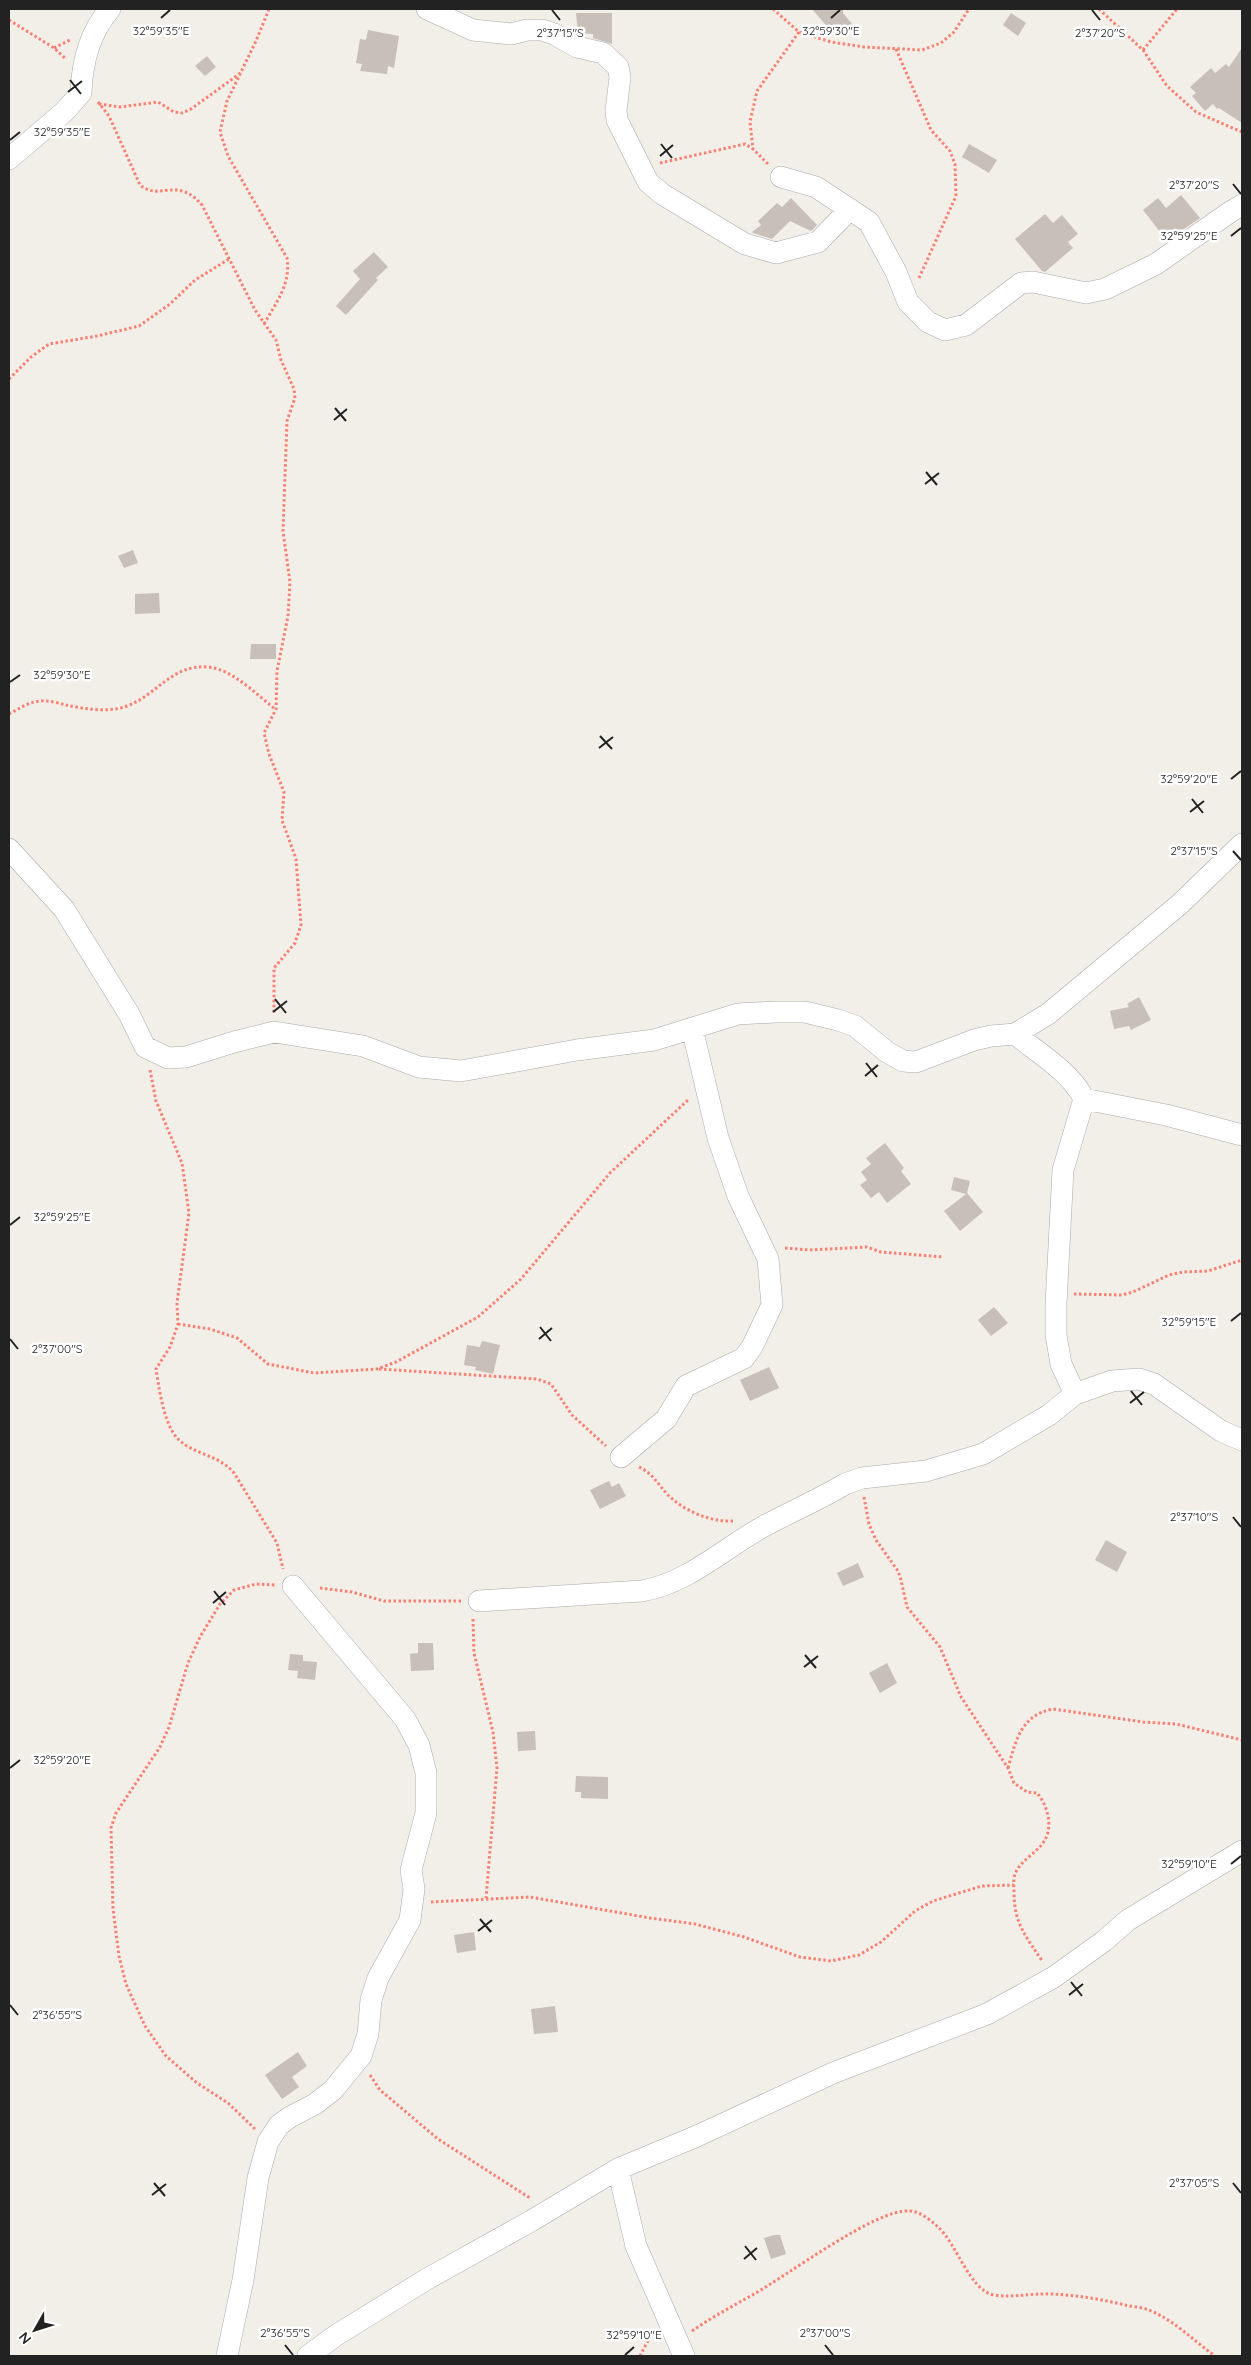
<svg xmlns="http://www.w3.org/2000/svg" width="1251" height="2365" font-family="Quicksand,sans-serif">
<rect width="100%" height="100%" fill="#f2efe9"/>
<path fill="#c7bfb8" d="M812 9H843V13L853 25 837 38Z
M576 13H612V44L593 38V34L578 33Z
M1011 13 1026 23 1018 36 1003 25Z
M368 30 399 36 394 68 388 66 387 74 360 71 362 64 356 63 360 39 366 40Z
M1242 48V123L1219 108 1217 109 1213 104 1205 111 1192 96 1196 93 1190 87 1211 68 1215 73 1226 64 1229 67Z
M207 56 216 67 205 76 195 66Z
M969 144 997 160 989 173 962 157Z
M1181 195 1200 218 1175 235 1172 231 1164 237 1143 210 1158 198 1166 208Z
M791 198 817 225 811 231 790 221 772 239 753 233 752 232 761 225 758 221 777 203 782 207Z
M1045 214 1053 223 1062 215 1078 234 1068 242 1073 248 1045 272 1042 271 1015 239Z
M374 252 388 267 376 278 378 280 346 315 336 306 360 279 353 271Z
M133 550 138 563 124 568 118 556Z
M159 593 160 613 135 614V594Z
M251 644H276V659H250Z
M1139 997 1151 1020 1131 1030 1129 1026 1114 1029 1110 1011 1129 1007 1127 1004Z
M885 1143 904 1168 901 1171 911 1184 887 1203 879 1192 871 1198 860 1185 867 1180 861 1172 871 1164 866 1158Z
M954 1177 970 1181 967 1193 983 1212 960 1231 944 1211 966 1194 951 1190Z
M994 1307 1008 1323 991 1336 978 1320Z
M482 1341 500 1345 493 1374 475 1370 476 1367 464 1365 467 1345 480 1347Z
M769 1367 779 1388 750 1401 740 1380Z
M609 1481 612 1487 619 1483 626 1496 600 1509 590 1490Z
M1106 1540 1127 1552 1117 1572 1095 1560Z
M858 1563 864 1577 843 1586 837 1573Z
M418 1643H433L434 1670 411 1671 410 1654 418 1653Z
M290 1654 303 1655V1661L317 1662 315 1680 297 1678 298 1671 288 1670Z
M887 1663 897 1683 880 1693 869 1673Z
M535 1731 536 1750 518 1751 517 1732Z
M576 1776 608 1777V1799L581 1798V1792H575Z
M474 1932 476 1950 457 1953 454 1935Z
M555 2006 558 2032 534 2034 531 2009Z
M298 2052 307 2066 292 2077 299 2087 282 2099 265 2075Z
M774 2235H780L786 2254 771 2259 764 2238Z"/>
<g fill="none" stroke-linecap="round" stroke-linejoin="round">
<g stroke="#a9a9a9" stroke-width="22">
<path id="street" d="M427 9 473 30 511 34 527 30H542L554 34 577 47 603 53 618 67 620 77 616 111 617 120 648 182 662 194 745 244 776 253 818 242 850 209
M9 159 64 112 81 93C82 63 90 32 110 9
M781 177 816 187 869 222 896 272 908 302 928 322 945 330 966 325 1021 283 1033 282 1086 293 1105 289 1156 264 1230 212 1242 205
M9 849 64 909 129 1014 145 1047 168 1058 186 1057 234 1042 274 1032 363 1046 419 1067 461 1071 577 1050 654 1040 738 1014 775 1012H805L838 1020 855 1026 887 1052 903 1061 916 1062 974 1040 991 1036 1015 1034 1048 1014 1180 904 1242 844
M1015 1034C1038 1053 1071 1072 1084 1099L1063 1170 1056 1304V1335L1061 1364 1075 1394
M1084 1099 1166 1115 1242 1135
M621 1457 666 1419 686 1386 744 1358 752 1347 772 1305 768 1259 738 1196 718 1138 692 1028
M479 1601 642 1591C687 1583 721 1551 759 1529 787 1513 817 1501 845 1484L862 1478 926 1471 983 1454 1049 1415 1075 1394 1112 1381 1139 1379 1154 1384 1221 1431 1242 1440
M618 2169 636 2246 684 2356
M227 2356 243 2280 258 2178 268 2142 279 2125 290 2117 315 2104 333 2090 361 2056 368 2034 371 2000 378 1978 410 1920 414 1889 411 1870 426 1813V1773L419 1745 405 1719 293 1586
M308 2356 335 2336 427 2279 531 2221 618 2169 697 2136 833 2073 987 2014 1054 1977 1104 1941 1128 1920 1242 1851"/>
</g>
<path stroke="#fa8072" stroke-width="3" stroke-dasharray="2.5 2.5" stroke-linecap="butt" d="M773 9 799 32 831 42 864 47 922 50 941 43 954 32 969 9
M1099 9 1143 50 1167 86 1196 112 1242 132
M9 20 54 48 66 59
M54 48 70 40
M896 49 931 130 950 151 955 164 956 196 919 278
M1143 50 1177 9
M98 102 109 116 140 185C161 202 176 175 202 205L255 310 276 340 281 360 294 389 295 398 287 421 283 531 290 582 288 616 277 671 276 709 264 733 269 754 284 792 282 820 296 859 301 925 295 943 274 968V1014
M99 104 120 107 158 102 174 112 182 113 191 109 242 72
M660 163 745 144 753 149
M768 164 753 149 750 122 757 91 799 32
M264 324C276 303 291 284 287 258L228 156 220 132 227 101 256 41 269 9
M9 379 31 357 49 344 97 336 139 326 170 304 195 280 229 259
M9 714C19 709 28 702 40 701 48 700 58 703 66 705 84 709 110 713 127 706 157 695 172 664 208 667 232 669 256 694 275 709
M150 1070 156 1101 182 1163 189 1213 177 1303 178 1324 170 1347 156 1369C159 1388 164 1425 178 1439 194 1455 218 1454 234 1473L277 1543 283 1569
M785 1248 809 1250 867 1247 881 1252 943 1257
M1074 1294 1122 1295 1133 1292 1169 1275 1183 1272 1208 1271 1242 1260
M178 1324 210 1329 237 1338 268 1364 314 1373 377 1369 396 1362 478 1317 521 1279 610 1173 689 1099
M379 1369 537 1379 551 1384 572 1415 606 1446
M639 1467C654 1474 658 1485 669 1496 686 1512 711 1522 733 1521
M864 1497 869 1524 876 1540 898 1571 901 1580 907 1607 940 1647 961 1697 1008 1768 1014 1783 1027 1792 1037 1793C1048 1806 1054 1828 1043 1843 1035 1854 1020 1861 1015 1874 1013 1880 1014 1887 1014 1893 1014 1924 1027 1938 1043 1962
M320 1588 352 1592 384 1601H462
M473 1619 474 1653 493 1732 497 1768 486 1898
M1008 1768C1016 1740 1021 1715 1053 1709L1143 1722 1176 1724 1242 1740
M431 1902 530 1897 650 1918 695 1924 744 1937 800 1957 831 1961 859 1955 881 1942 915 1911 933 1901 982 1886 1014 1885
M370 2075 380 2090 438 2139 530 2198
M255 2129 228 2103 197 2083 166 2056 145 2026 126 1984 119 1956 113 1909 111 1828 116 1813 160 1747 169 1727 188 1663 200 1637 220 1604 234 1590 256 1584 276 1585
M692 2331C712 2317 733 2306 754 2294 785 2277 877 2208 909 2211 920 2211 930 2220 938 2227 957 2244 970 2291 994 2295 1014 2298 1031 2293 1051 2294 1076 2295 1100 2299 1125 2305 1133 2307 1143 2307 1151 2311 1175 2321 1194 2341 1215 2356
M640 2356 652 2333"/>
<use href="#street" stroke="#fff" stroke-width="21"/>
</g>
<path fill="none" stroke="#222" stroke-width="2" d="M552 10 560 20M1092 10 1100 20M161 18 170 10M831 18 840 10M70 80 81 94M68 92 82 81M10 140 20 132M661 144 672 158M660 156 673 145M1233 184 1241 194M1231 236 1241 228M335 408 346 421M334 420 347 409M926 472 937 485M925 484 939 473M10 682 20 675M600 736 612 749M599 748 613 737M1231 779 1241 771M1192 799 1203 813M1190 812 1204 801M1233 851 1241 860M275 999 286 1013M273 1012 287 1001M866 1063 877 1077M865 1076 878 1065M10 1225 20 1217M1231 1321 1241 1313M540 1327 551 1341M10 1339 18 1349M539 1339 552 1328M1131 1391 1142 1405M1130 1403 1144 1392M1233 1517 1241 1527M214 1591 225 1605M213 1603 226 1592M805 1655 816 1668M804 1667 818 1656M10 1768 20 1760M1231 1864 1241 1856M480 1919 491 1932M478 1931 492 1920M1071 1982 1082 1996M1069 1995 1083 1984M10 2005 18 2015M154 2183 165 2196M1233 2183 1241 2193M152 2195 166 2184M745 2246 756 2260M744 2259 757 2248M285 2345 293 2355M825 2345 833 2355M625 2355 634 2347"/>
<g font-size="12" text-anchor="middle" fill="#222" stroke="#fff" stroke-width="5" stroke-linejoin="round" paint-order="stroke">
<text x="161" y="35">32°59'35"E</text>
<text x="831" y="35">32°59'30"E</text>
<text x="1100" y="37">2°37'20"S</text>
<text x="560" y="37">2°37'15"S</text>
<text x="62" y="136">32°59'35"E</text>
<text x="1194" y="189">2°37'20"S</text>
<text x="1189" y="240">32°59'25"E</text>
<text x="62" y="679">32°59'30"E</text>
<text x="1189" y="783">32°59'20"E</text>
<text x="1194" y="855">2°37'15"S</text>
<text x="62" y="1221">32°59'25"E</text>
<text x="1189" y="1326">32°59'15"E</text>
<text x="57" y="1353">2°37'00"S</text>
<text x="1194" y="1521">2°37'10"S</text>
<text x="62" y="1764">32°59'20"E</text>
<text x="1189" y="1868">32°59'10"E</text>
<text x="57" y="2019">2°36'55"S</text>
<text x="1194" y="2187">2°37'05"S</text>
<text x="285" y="2337">2°36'55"S</text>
<text x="825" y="2337">2°37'00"S</text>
<text x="634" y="2339">32°59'10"E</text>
</g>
<rect width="1251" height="2365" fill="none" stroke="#222222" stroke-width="20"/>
<g transform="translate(35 2330) rotate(231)" stroke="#ffffff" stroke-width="4" paint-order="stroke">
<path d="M0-4L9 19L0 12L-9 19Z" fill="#222222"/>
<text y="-8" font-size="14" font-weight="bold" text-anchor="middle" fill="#222222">N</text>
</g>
</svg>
